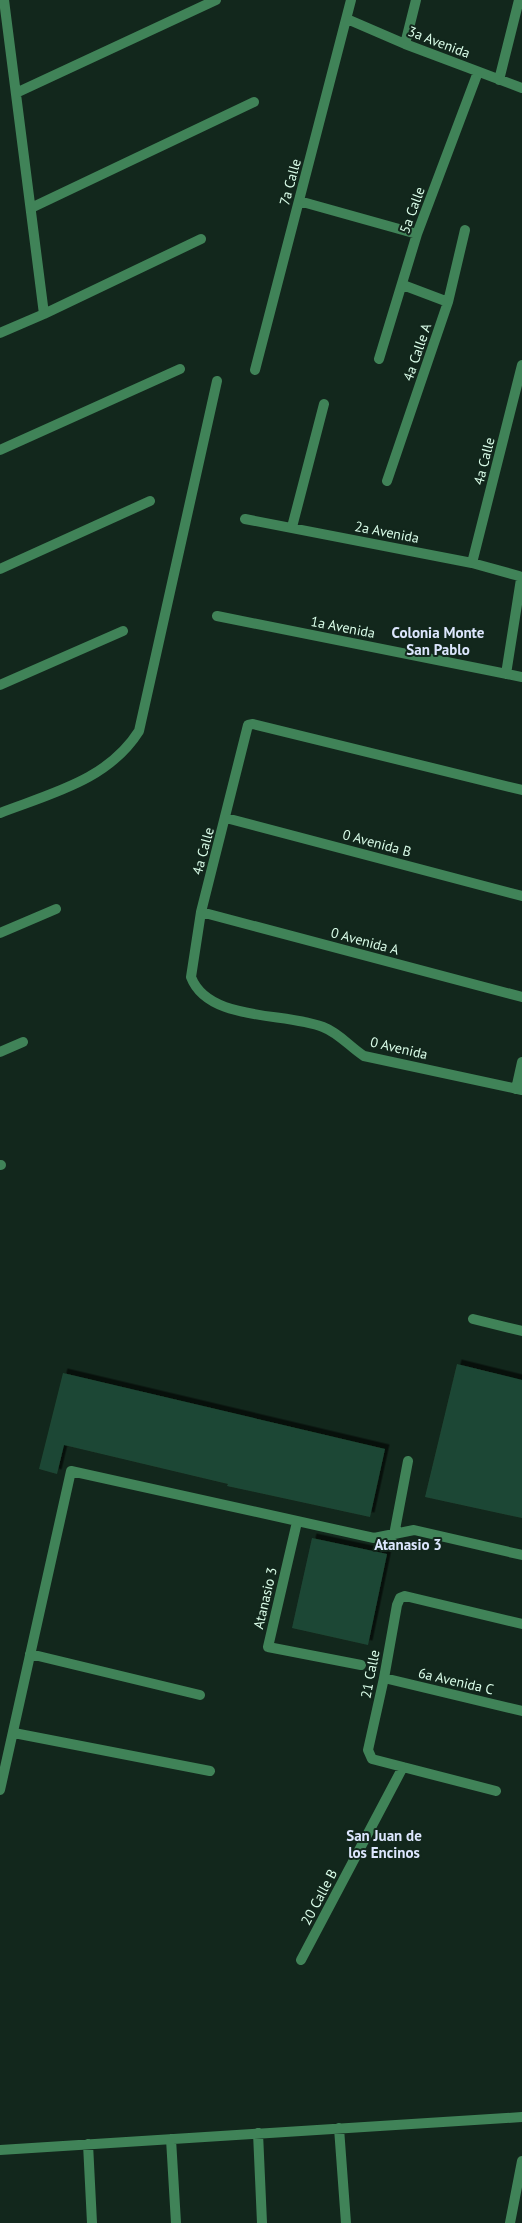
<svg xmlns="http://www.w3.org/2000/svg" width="522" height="2223" font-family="'PT Sans',sans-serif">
<defs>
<filter id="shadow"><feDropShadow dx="4.5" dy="-4.5" stdDeviation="0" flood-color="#0009"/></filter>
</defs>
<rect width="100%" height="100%" fill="#12271c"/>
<path fill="#1f4734" filter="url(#shadow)" d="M457 1364 522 1380V1518L425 1497Z
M63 1373 385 1449 370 1517 227 1486 228 1484 64 1445 57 1474 39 1469Z
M312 1538 387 1554 368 1645 292 1628Z"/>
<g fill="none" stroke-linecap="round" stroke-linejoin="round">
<path stroke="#408358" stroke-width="10" d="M4 0 44 314
M347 19 405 44 522 88
M405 44 416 0
M499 80 519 0
M16 93 216 0
M299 201 417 234
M31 208 254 102
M403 285 448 302
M0 333 44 314 201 239
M379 359 417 234 478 72
M255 370 351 0
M0 450 180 369
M387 481 448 302 465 230
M245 519 472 563 519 576 521 579 506 674
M292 527 324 404
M472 563 522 365
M0 569 150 501
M217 616 522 677
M0 685 123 631
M522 790 253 724 248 725 201 912 191 977C208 1022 285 1012 323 1027 339 1033 350 1047 364 1056L522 1090
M0 813C52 793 108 780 139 731L217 381
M226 818 522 896
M201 912 522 997
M0 933 56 909
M0 1052 23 1042
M516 1089 522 1062
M0 1165H1
M473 1319 522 1331
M297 1522 268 1647 361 1665
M394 1535 408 1461
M30 1654 200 1695
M384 1678 522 1711
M14 1733 210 1771
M0 1790 71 1471 374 1538 414 1530 522 1555
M496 1791 372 1759 368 1750 384 1678 397 1605 400 1598 405 1596 522 1624
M301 1960 403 1767
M339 2128 346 2223
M258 2133 262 2223
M171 2139 176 2223
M88 2144 92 2223
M0 2150 522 2117
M510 2223 522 2161"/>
</g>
<g text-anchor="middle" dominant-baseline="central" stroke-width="4" stroke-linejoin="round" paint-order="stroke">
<g font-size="14" fill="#dafde9" stroke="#12271c">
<text transform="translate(439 42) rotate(21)">3a Avenida</text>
<text transform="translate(290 182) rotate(-75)">7a Calle</text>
<text transform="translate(412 210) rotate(-70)">5a Calle</text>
<text transform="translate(417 352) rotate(-71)">4a Calle A</text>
<text transform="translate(484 461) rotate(-76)">4a Calle</text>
<text transform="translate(387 532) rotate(11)">2a Avenida</text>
<text transform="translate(343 627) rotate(11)">1a Avenida</text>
<text transform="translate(377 843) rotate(15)">0 Avenida B</text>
<text transform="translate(203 851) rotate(-75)">4a Calle</text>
<text transform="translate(365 941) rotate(15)">0 Avenida A</text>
<text transform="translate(399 1048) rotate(13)">0 Avenida</text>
<text transform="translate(265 1598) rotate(-77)">Atanasio 3</text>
<text transform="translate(370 1674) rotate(-79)">21 Calle</text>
<text transform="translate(456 1681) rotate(13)">6a Avenida C</text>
<text transform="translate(319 1897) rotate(-62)">20 Calle B</text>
</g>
<g font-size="15" font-weight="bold" fill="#dce6fd" stroke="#12271c">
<text x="438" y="632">Colonia Monte<tspan x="438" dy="17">San Pablo</tspan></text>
<text x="408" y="1544">Atanasio 3</text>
<text x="384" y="1835">San Juan de<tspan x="384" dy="17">los Encinos</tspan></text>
</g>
</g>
</svg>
